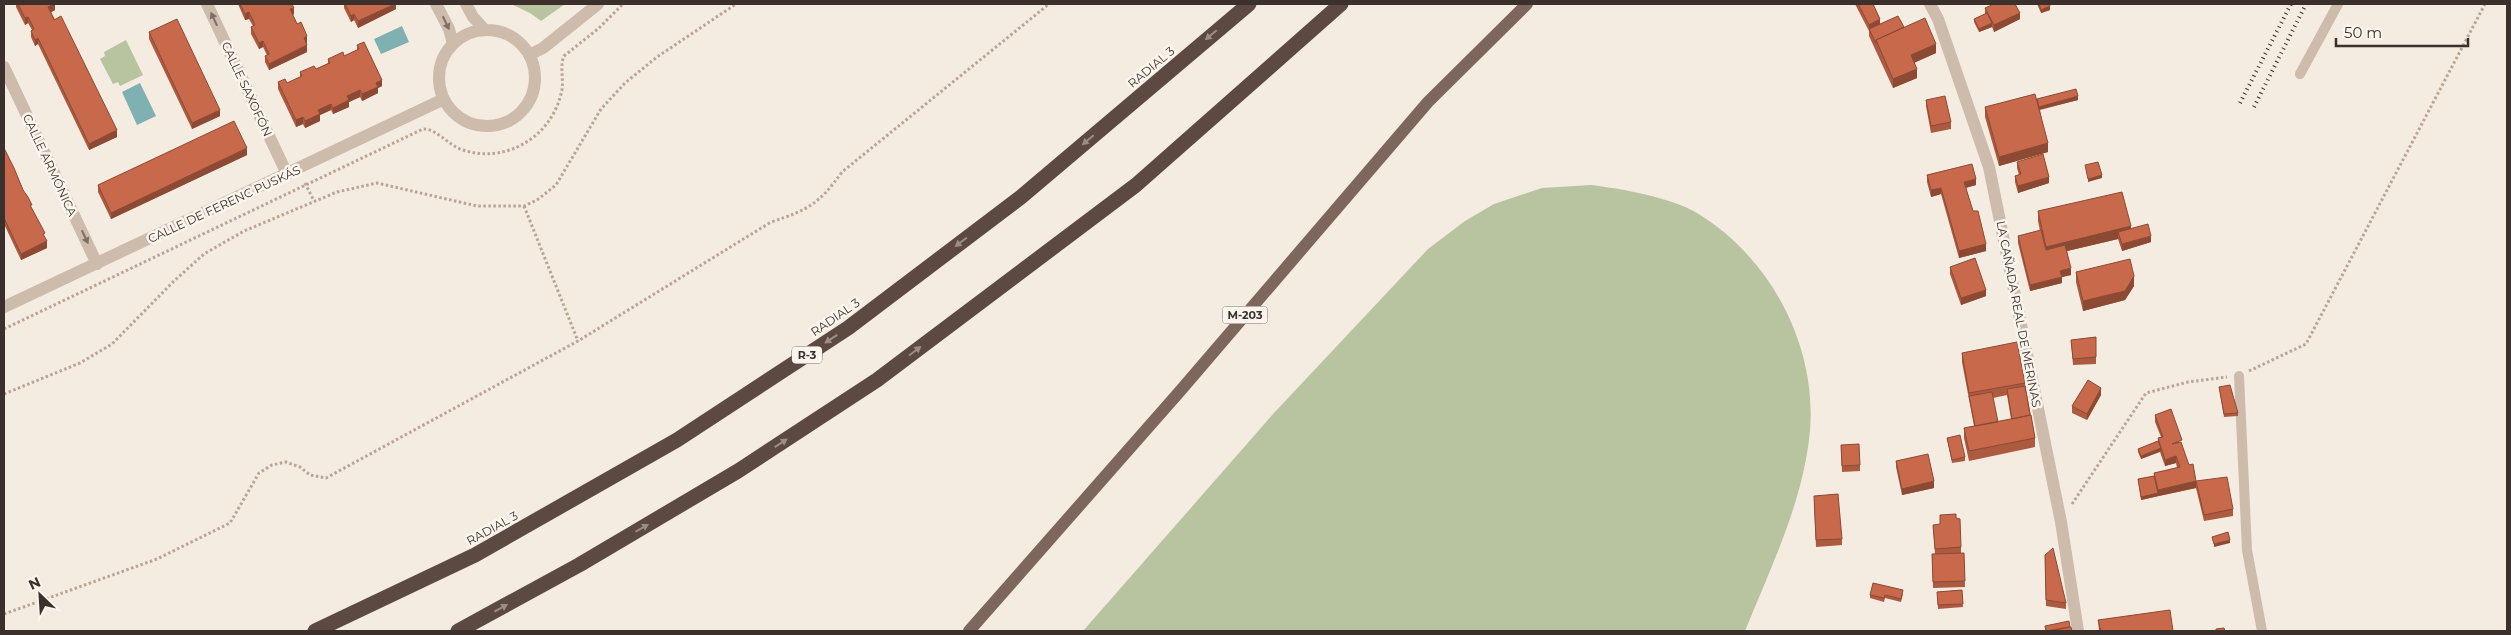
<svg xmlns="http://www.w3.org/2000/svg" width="2511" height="635" font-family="Montserrat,sans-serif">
<rect width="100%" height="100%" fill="#f4ebe1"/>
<path fill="#b8c4a0" d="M511 4H565L541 21 530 13Z
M126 40 143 75 120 86 118 82 113 84 100 59 105 56 104 52Z
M1591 185C1623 189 1669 197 1697 213 1770 257 1817 345 1810 430 1804 500 1771 567 1745 631H1083L1274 413 1428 249 1465 221 1494 204 1542 188Z"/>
<path fill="#7fb0b2" d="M402 26 409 42 381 54 374 39Z
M140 83 156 116 137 125 122 92Z"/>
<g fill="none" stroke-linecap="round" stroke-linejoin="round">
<path stroke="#b9a596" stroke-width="3" stroke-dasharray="2.5 2.5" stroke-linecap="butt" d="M305 183 314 201
M524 206 578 341
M4 329 423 129C435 128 448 144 460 149 503 165 550 139 561 94 565 82 559 68 564 56L599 28 623 4
M2249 371 2306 344 2485 4
M4 394 80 363 112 344 174 281 204 254 244 231 337 192 377 183 477 206H524L537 200 556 185 601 109 625 83 657 57 736 4
M2072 504 2146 393 2188 382 2227 377
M4 614 157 559 230 523 259 473 272 465 286 462 300 467 310 475 326 478 578 341 771 222C808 210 819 204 842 172L1049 4"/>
<path stroke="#cdbbac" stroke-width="10" d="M2300 74 2338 4
M2239 376 2247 550 2262 631"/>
<path stroke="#cdbbac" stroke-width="12" d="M207 4 287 174
M436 4 449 29 453 44
M466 4 473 17 485 30
M1930 4 1938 19 1989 167 2061 522 2078 631
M439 78a48 48 0 1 1 96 0a48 48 0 1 1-96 0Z
M529 55 543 48 598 4
M4 67 97 264
M4 307 444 99"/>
<path stroke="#7d675c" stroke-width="12" d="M969 631 1181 390 1428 102 1527 4"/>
<path stroke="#5c4a42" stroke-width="15" d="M315 631 475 555 677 440 848 328 1021 197 1249 4
M458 631 579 565 738 471 877 380 1136 185 1341 4"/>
<path stroke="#3b302b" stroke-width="4" stroke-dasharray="1 4" stroke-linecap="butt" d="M2240 103 2291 4
M2254 107 2306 4"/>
</g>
<path fill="#ac5a40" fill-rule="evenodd" d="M16 4H55V10L51 12 117 137 89 150 38 44 35 46 31 37V31L32 30 28 23 25 25 16 7Z
M238 4H292L294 14 293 15 307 43H306L307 52 269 70 265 62V56L267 55 263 47 259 49 251 34V27L253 26 249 19 245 20Z
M344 4H396V9L358 28 354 20 351 22 344 8Z
M1855 4H1873L1880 24 1904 27 1936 53 1914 63 1917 78 1893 88 1869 36V31Z
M2037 4H2049L2050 10 2041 13Z
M1985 8 2020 19 1994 32 1992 27 1979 32 1974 22V19L1985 14Z
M149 32 220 116 192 129 149 39Z
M357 45 382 86 378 88V93L362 101 360 97 349 102V107L333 114 331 110 320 115V121L305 128 303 124 296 127 278 89V82L287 83 300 77V72L316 69 328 63V59L344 56 357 50Z
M2037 99 2078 100 2040 110 2048 152 1999 166 1985 117V107Z
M1926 100 1951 122V129L1931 133 1926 106Z
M4 148 45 238 47 248 21 260 4 224Z
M247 155 111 219 98 192V185Z
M2017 162 2049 183 2018 193 2015 182V176L2019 175 2017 168Z
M1927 175 1976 185 1966 188 1973 211 1986 251 1959 258 1941 194 1931 197 1927 182Z
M2038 211 2131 229 2151 242 2122 251 2118 239 2067 251 2071 275 2062 277V283L2030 291 2018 243V236L2040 231 2038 221Z
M1950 267 1986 296 1961 305 1950 274Z
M2076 272 2134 286 2125 300 2083 311 2076 282Z
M2096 337V364L2073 365 2071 340Z
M1962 353 2025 383 2035 438V447L1969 461 1964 438V428L1974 426 1962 362ZM2007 395 2011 419 1998 422 1993 398Z
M2219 387 2238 413V416L2224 417Z
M2101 395 2087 420 2072 413V406Z
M2155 415 2182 446 2196 488 2141 500 2138 479 2154 476V473L2177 468 2176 463 2165 466 2160 452 2141 459 2138 452V449L2158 441V438L2161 437 2155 422Z
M1947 438 1965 457V461L1952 463Z
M1841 445 1860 465V471L1842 472Z
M1896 461 1934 488 1902 495 1896 467Z
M2196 481 2233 509V516L2204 521 2196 488Z
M1814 502 1842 539V545L1816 547Z
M1933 525 1961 547V553H1964L1965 587 1933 588 1932 554H1935Z
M2045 555 2066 603V609L2046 606Z
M1962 590 1963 607 1938 609 1937 592Z
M1903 594 1901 602 1885 598 1884 602 1870 598V595Z
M2098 620 2173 631H2099Z"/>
<path fill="#8c4a34" d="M55 4V10L48 14V7Z
M395 4H396V9L358 28V21Z
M2050 6V10L2041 13V10Z
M294 8V14L290 16V9Z
M249 12V19L245 20V14Z
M2020 13V19L1994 32V25Z
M354 14V20L351 22V16Z
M28 17V23L25 25V18Z
M1880 19V25L1869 31V25Z
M1992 23V27L1979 32V29Z
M307 36V43L304 44V38Z
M38 38V44L35 46V40Z
M263 41V47L259 49V43Z
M1936 44V53L1911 64V55Z
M307 45V52L269 70V64Z
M1917 69V78L1893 88V79Z
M382 80V86L378 88V93L362 101V94L376 83Z
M360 90V97L349 102V107L333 114V108L347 96Z
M2078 96V100L2037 110V107Z
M331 104V110L320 115V121L305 128V121L318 110Z
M220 110V116L192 129V123Z
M303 117V124L296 127V120Z
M117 130V137L89 150V144Z
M2048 143V152L1999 166V157Z
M247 148V155L111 219V213Z
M2102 175V178L2088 182V179Z
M2049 177V183L2018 193V186Z
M1976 179V185L1964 188V182Z
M1941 188V194L1931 197V190Z
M2131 226V236L2118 232V239L2046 256V247Z
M2151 236V242L2122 251V244Z
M47 241V248L21 260V254Z
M1986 244V251L1959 258V251Z
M2071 268V275L2062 277V283L2030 291V285L2060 271Z
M2134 276V286L2125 300 2083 311V301Z
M1986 290V296L1961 305V298Z
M2101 388V395L2087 420V414Z
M2161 448V451L2141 459V456Z
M2176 456V463L2165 466V460Z
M1934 481V488L1902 495V489Z
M2196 481V488L2158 496V490Z
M2158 493V496L2141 500V497Z
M2230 540V543L2214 547V544Z"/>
<path fill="#c8694b" stroke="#8c4a34" d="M18 4H55L48 7 51 13 54 20 61 16 117 130 89 144 38 38 35 40 31 31 34 29 28 17 25 18Z
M240 4H292L294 8 290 9 297 24 301 22 307 36 304 38 307 45 269 64 265 56 269 54 263 41 259 43 251 27 255 25 249 12 245 14Z
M345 4H395L358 21 354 14 351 16Z
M1858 4H1873L1880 19 1869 25Z
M1994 4H2015L2020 13 1994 25 1985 8Z
M2039 4H2049L2050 6 2041 10Z
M1987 13 1992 23 1979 29 1974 19Z
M1898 16 1904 27 1876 40V43L1869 29Z
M1925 18 1936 44 1911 55 1917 69 1893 79 1876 40Z
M177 19 220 110 192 123 149 32Z
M364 42 382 80 376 83 378 87 362 94 360 90 347 96 349 100 333 108 331 104 318 110 320 114 305 121 303 117 296 120 278 82 285 79 287 83 302 76 300 72 314 66 316 69 330 63 328 59 343 52 344 56 359 49 357 45Z
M2076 89 2078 96 2039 107 2037 99Z
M2035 94 2048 143 1999 157 1985 107Z
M1945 96 1951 122 1931 126 1926 100Z
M234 121 247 148 111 213 98 185Z
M4 148 14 168 23 190 28 197 32 205H30L45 233 43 234 47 241 21 254 4 218Z
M2043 154 2049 177 2018 186 2015 176 2021 174 2017 162Z
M2098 162 2102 175 2088 179 2085 165Z
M1972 164 1976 179 1964 182 1973 211H1978L1986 244 1959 251 1941 188 1931 190 1927 175Z
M2122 192 2131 226 2046 247 2038 211Z
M2148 224 2151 236 2122 244 2118 232Z
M2041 230 2046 250 2065 245 2071 268 2060 271 2062 277 2030 285 2018 236Z
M1975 258 1986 290 1961 298 1950 267Z
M2130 259 2134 276 2125 291 2083 301 2076 272Z
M2096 337V357L2073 359 2071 340Z
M2017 342 2025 383 1969 393 1962 353Z
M2088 380 2101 388 2087 414 2072 406Z
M2230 385 2238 413 2224 414 2219 387Z
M2025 386 2030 415 2012 419 2007 389Z
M1992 392 1998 422 1975 426 1969 396Z
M2171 409 2182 440 2172 444 2181 442 2189 465 2193 464 2196 481 2158 490 2154 473 2180 467 2176 456 2165 460 2158 438 2163 437 2155 415Z
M2031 415 2035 438 1969 451 1964 428Z
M1960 435 1965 457 1952 460 1947 438Z
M2158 441 2161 448 2141 456 2138 449Z
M1859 444 1860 465 1842 466 1841 445Z
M1928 454 1934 481 1902 489 1896 461Z
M2154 476 2158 493 2141 497 2138 479Z
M2227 477 2233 509 2204 515 2196 481Z
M1838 494 1842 539 1816 540 1814 496Z
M1956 514V518L1960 519 1961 547 1935 549 1933 525 1940 524V515Z
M2228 532 2230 540 2214 544 2212 537Z
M2053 548 2066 603 2046 600 2045 555Z
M1964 553 1965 581 1933 582 1932 554Z
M1873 583 1903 590 1901 599 1885 595 1884 598 1870 595Z
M1962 590 1963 604 1938 605 1937 592Z
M2170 610 2173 631H2101L2098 620Z
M2069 621 2070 627 2046 631 2045 626Z
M2071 627 2072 631H2049Z
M2224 628 2225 631H2216V629Z"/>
<defs><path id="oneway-solid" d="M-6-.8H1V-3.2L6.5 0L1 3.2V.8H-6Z" transform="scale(1.25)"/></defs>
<g fill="#7d6f65">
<use href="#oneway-solid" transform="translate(214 19) rotate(-115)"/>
<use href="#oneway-solid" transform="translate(446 23) rotate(65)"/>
<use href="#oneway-solid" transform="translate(85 237) rotate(65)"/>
</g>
<g fill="#9c8e87">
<use href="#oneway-solid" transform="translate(1211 35) rotate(140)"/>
<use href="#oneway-solid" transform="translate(1088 140) rotate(140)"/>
<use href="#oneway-solid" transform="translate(961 242) rotate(143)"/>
<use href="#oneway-solid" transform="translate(831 339) rotate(147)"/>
<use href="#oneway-solid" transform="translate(915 351) rotate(-37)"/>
<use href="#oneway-solid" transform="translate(781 443) rotate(-33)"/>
<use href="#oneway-solid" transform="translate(642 528) rotate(-30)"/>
<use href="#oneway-solid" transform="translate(501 608) rotate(-29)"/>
</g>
<g text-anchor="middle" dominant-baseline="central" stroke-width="5" stroke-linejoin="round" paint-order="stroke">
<g fill="#fbf5ee" stroke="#756b66" stroke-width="1">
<rect x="1222.5" y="306.5" width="45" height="17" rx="4"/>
<rect x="792" y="346.5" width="30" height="17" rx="4"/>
</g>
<g font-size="11" font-weight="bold" fill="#3b302b">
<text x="1245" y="315">M-203</text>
<text x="807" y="355">R-3</text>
</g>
<g font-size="12" fill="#3b302b" stroke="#fbf5ee">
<text transform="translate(1151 67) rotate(-40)">RADIAL 3</text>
<text transform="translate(247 89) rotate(65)">CALLE SAXOFÓN</text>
<text transform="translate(50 165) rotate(65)">CALLE ARMÓNICA</text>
<text transform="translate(224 204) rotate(-25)">CALLE DE FERENC PUSKÁS</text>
<text transform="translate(2019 314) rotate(79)">LA CAÑADA REAL DE MERINAS</text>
<text transform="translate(835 317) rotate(-35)">RADIAL 3</text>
<text transform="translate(492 528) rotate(-29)">RADIAL 3</text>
</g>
</g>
<rect width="2511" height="635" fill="none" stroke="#3b302b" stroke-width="10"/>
<g transform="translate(40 595) rotate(335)" stroke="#fbf5ee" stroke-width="4" paint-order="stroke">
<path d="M0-4L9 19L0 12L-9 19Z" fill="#3b302b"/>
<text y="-8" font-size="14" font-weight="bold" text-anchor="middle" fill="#3b302b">N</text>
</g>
<path d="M2336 38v8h132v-8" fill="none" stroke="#3b302b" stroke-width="2.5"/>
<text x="2344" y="38" font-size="15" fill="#3b302b" stroke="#fbf5ee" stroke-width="4" paint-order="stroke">50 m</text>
</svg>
